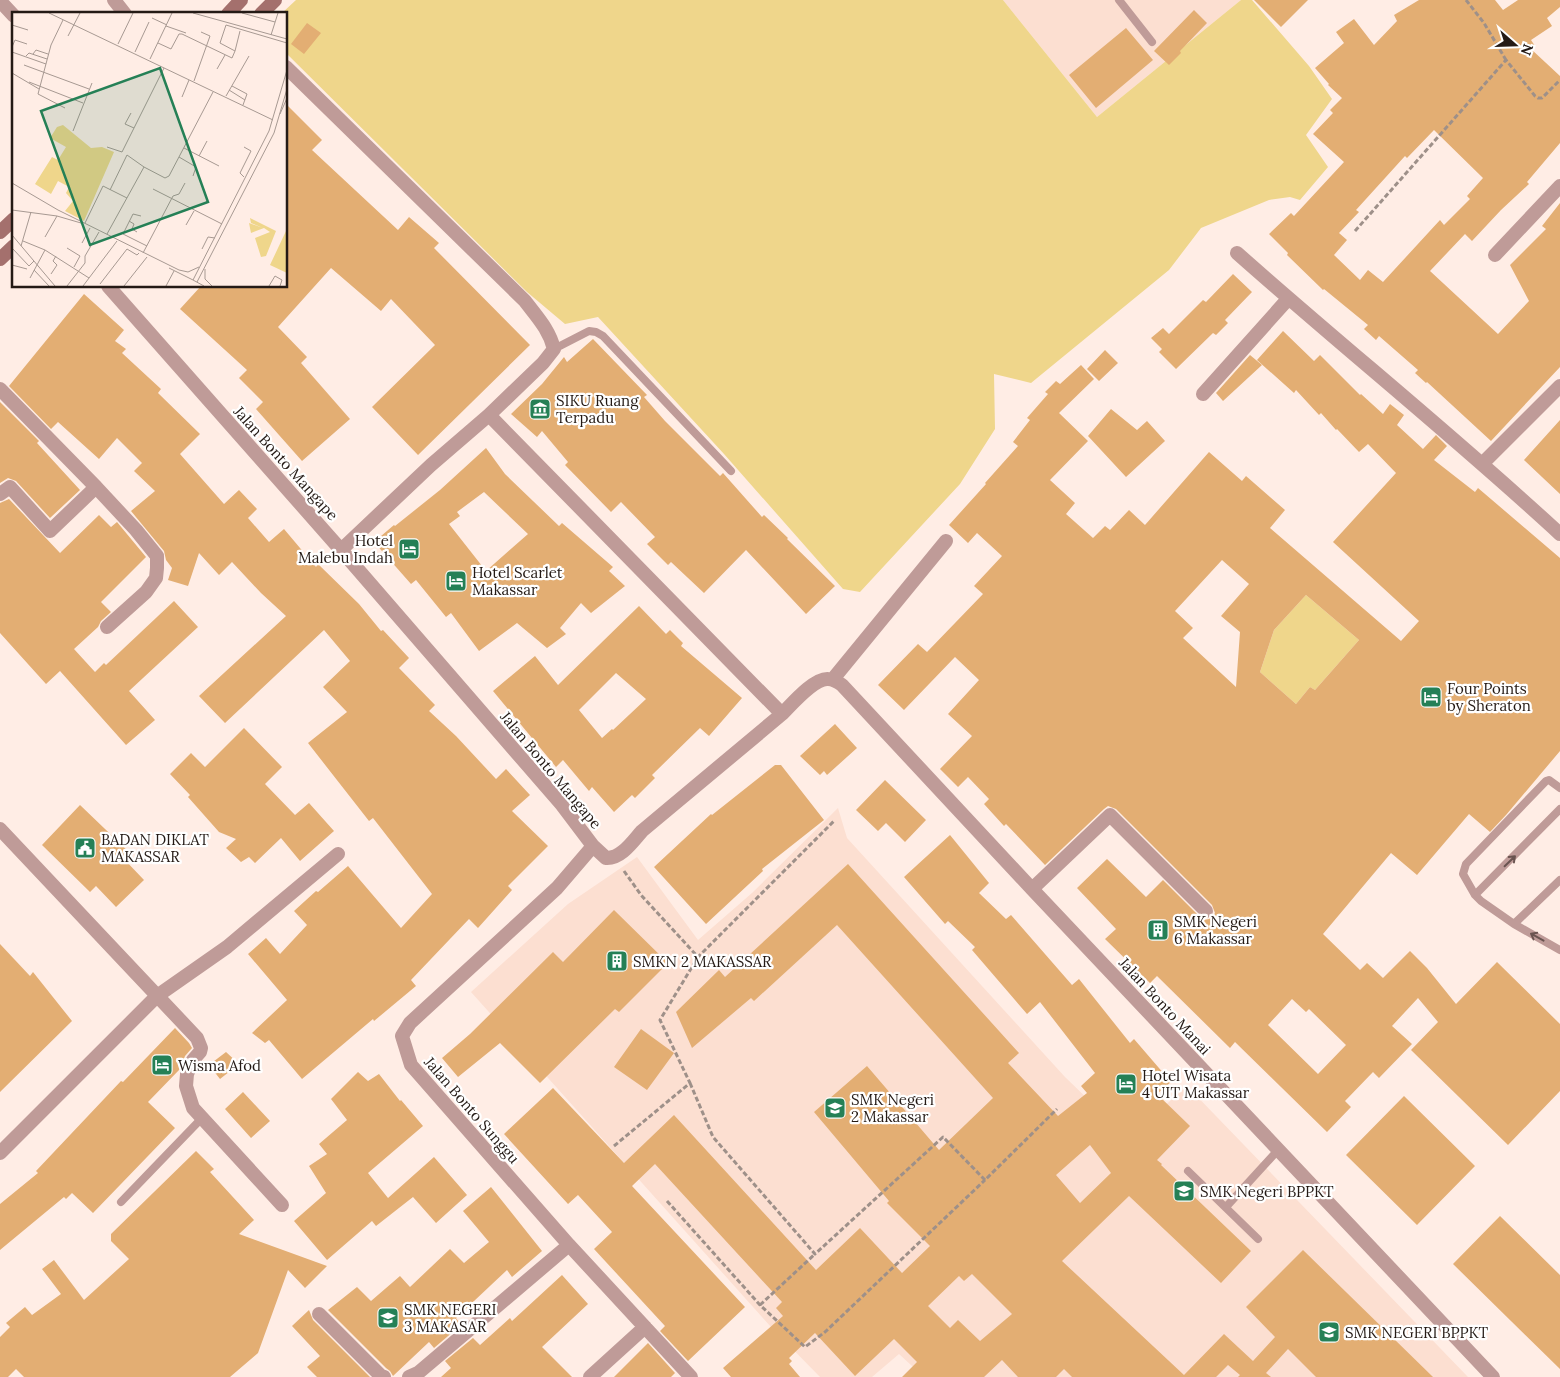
<svg xmlns="http://www.w3.org/2000/svg" width="1560" height="1377" font-family="Lora,serif">
<rect width="100%" height="100%" fill="#ffede5"/>
<path fill="#fcdfd1" d="M1003 0H1241L1097 117Z
M838 808 847 838 1065 1077 1128 1138 1187 1086 1468 1377H924L899 1354 872 1377H820L771 1327 471 992 568 904 637 857 698 940 752 893Z"/>
<path fill="#efd68b" d="M296 0H1003L1097 117 1241 0H1252L1309 66 1332 99 1306 135 1328 167 1300 200 1290 197 1269 200 1201 228 1169 270 1031 383 994 374 995 429 960 484 860 592 843 589 724 454 598 317 565 324 527 292 286 53V14H281Z
M1306 595 1359 640 1315 690 1310 687 1296 704 1260 672 1274 630Z"/>
<path fill="#e3ae73" fill-rule="evenodd" d="M1254 0H1308L1281 27Z
M1419 0H1495L1503 10 1518 0H1560V7L1547 18 1552 26 1531 40 1535 46 1531 49 1560 76V143L1527 182 1529 184 1501 210 1472 241 1465 234 1430 271 1498 334 1529 301 1510 265 1546 229 1542 226 1560 203V367L1491 441 1427 382 1426 383 1415 373 1418 370 1379 336 1376 340 1364 329 1368 325 1324 289 1323 290 1287 255 1288 253 1269 234 1291 213 1294 216 1344 162 1313 134 1333 113 1330 110 1342 98 1328 85 1329 84 1315 68 1344 43 1336 32 1354 19 1374 45 1397 21 1394 15ZM1434 130 1483 178 1467 196 1470 199 1444 225 1440 220 1383 282 1368 270 1360 280 1334 255 1347 240 1339 233 1359 212 1356 210 1405 156 1407 158Z
M1194 10 1207 23 1180 51 1181 53 1169 65 1154 51Z
M307 23 321 33 304 54 291 44Z
M1126 28 1153 60 1096 108 1069 75Z
M286 104 322 140 312 150 398 230 409 217 439 243 434 248 530 345 418 455 372 407 435 345 391 299 381 311 331 268 278 327 307 357 301 363 350 419 302 461 256 409 263 402 239 378 247 370 180 309 201 286H286Z
M1233 274 1252 292 1225 320 1228 323 1216 335 1213 333 1176 369 1159 352 1162 349 1151 338 1163 328 1169 334 1203 300 1206 302Z
M84 294 124 330 115 341 126 349 122 353 161 389 158 393 200 434 180 454 224 504 239 490 257 509 248 518 269 542 284 529 316 567 318 564 359 604 381 631 383 630 409 658 399 668 435 705 429 711 456 736 496 779 506 769 530 795 512 811 548 846 508 886 512 890 478 928 469 919 411 980 416 986 374 1021 373 1019 302 1079 269 1040 265 1043 252 1033 287 1000 248 954 266 938 280 954 307 925 294 911 316 891 318 892 348 866 401 928 432 894 373 818 369 821 308 743 347 712 323 687 350 661 324 630 225 723 199 696 286 616 261 593 232 562 219 575 199 553 188 586 168 580 172 568 166 560 164 551 131 511 155 491 134 471 142 463 117 438 99 459 58 422 51 429 9 386Z
M1283 331 1314 361 1320 355 1360 395 1361 394 1383 414 1390 404 1404 415 1397 425 1423 449 1436 435 1447 446 1434 460 1475 492 1478 488 1560 558V751L1506 815 1490 832 1469 814 1417 875 1391 853 1323 934 1360 970 1367 963 1383 978 1410 951 1427 968 1456 1004 1497 962 1560 1024V1091L1508 1145 1411 1050 1438 1022 1418 998 1392 1026 1412 1044 1379 1078 1373 1072 1345 1101 1351 1107 1327 1132 1235 1042 1230 1048 1157 976 1150 983 1105 939 1116 929 1077 888 1107 859 1146 897 1163 880 1200 917 1204 920 1209 919 1212 917 1215 913 1212 905 1116 809 1108 806 1104 809 1045 865 1006 824 1004 826 984 804 989 799 968 777 958 787 940 769 972 736 948 714 979 680 955 657 904 710 878 685 918 644 927 652 983 594 974 586 1002 556 977 533 968 543 949 525 986 484 985 483 1018 446 1013 442 1030 420 1027 418 1048 394 1045 392 1056 381 1060 384 1081 365 1094 379 1059 413 1088 441 1050 480 1075 503 1066 514 1093 538 1105 526 1110 530 1129 510 1145 525 1209 452 1242 481 1246 476 1285 510 1270 528 1401 641 1419 621 1333 542 1396 473 1368 444 1359 452 1337 429 1336 430 1321 413 1319 415 1296 390 1294 393 1257 360ZM1222 560 1249 584 1221 616 1240 632 1236 687 1183 638 1193 628 1175 611ZM1306 595 1359 640 1315 690 1310 687 1296 704 1260 672 1274 630ZM1292 999 1306 1012 1309 1009 1346 1045 1318 1074 1268 1025Z
M593 339 647 395 644 397 665 421 720 476 723 473 762 517 764 515 788 538 787 539 835 586 806 614 746 550 704 593 671 562 668 565 647 544 655 537 621 502 611 512 565 465 568 462 542 431 537 437 511 414 542 384 564 357 567 362Z
M1105 350 1118 363 1099 381 1087 369Z
M1250 355 1262 365 1223 401 1216 393Z
M0 402 39 441 37 443 80 490 50 518 16 481 8 478 0 483Z
M1111 409 1137 430 1147 421 1165 441 1126 477 1088 436Z
M1560 420V494L1524 460Z
M486 448 505 474 559 526 562 523 613 567 609 571 625 586 591 613 581 603 560 628 566 634 547 648 517 623 479 651 451 613 446 617 416 580 411 584 374 542 394 525 395 526 440 490ZM484 492 528 534 486 571 449 524 460 516 457 512Z
M9 499 60 553 99 515 111 527 117 522 146 557 101 602 111 612 101 621 98 627 74 649 95 672 104 663 106 665 174 601 198 627 129 691 155 720 126 745 60 671 46 684 0 633V503Z
M639 606 666 634 670 630 683 643 681 646 742 698 709 736 700 728 652 775 655 778 635 798 632 795 614 812 592 787 589 791 563 760 556 767 493 691 535 656 558 685ZM616 673 646 699 613 730 612 729 602 738 579 710Z
M835 724 857 748 827 775 824 771 820 775 800 756Z
M244 728 282 767 265 784 295 815 309 803 334 831 300 861 281 838 255 863 249 857 241 862 226 848 236 839 219 832 188 797 190 795 170 774 191 753 205 767Z
M775 765H781L824 820 762 869 763 871 706 924 654 867 711 814 712 815Z
M885 780 926 820 905 842 886 823 878 831 856 810Z
M80 805 129 852 123 858 144 880 116 907 96 886 90 892 42 845Z
M950 835 989 883 979 893 1006 919 1011 915 1072 985 1079 979 1130 1043 1134 1039 1171 1082 1157 1094 1190 1126 1157 1160 1162 1164 1161 1165 1251 1251 1221 1283 1129 1196 1062 1261 1184 1375 1224 1334 1253 1361 1275 1337 1246 1307 1303 1250 1433 1377H1316L1288 1349 1266 1373 1271 1377H1238L1240 1375 1228 1365 1216 1377H1072L1064 1369 1056 1377H1018L1002 1360 984 1377H902L917 1362 894 1339 855 1376 815 1333 789 1358 792 1361 789 1364 800 1377H731L723 1368 783 1316 776 1308 782 1302 655 1164 632 1186 745 1307 688 1361 660 1331 665 1326 594 1249 612 1232 578 1195 568 1204 504 1134 553 1088 624 1163 674 1115 816 1270 860 1228 902 1273 930 1246 887 1203 889 1201 814 1112 867 1066 939 1150 993 1098 837 925 754 1001 751 998 692 1048 676 1012 719 970 725 977 848 864 1019 1053 1008 1063 1058 1116 1087 1093 1081 1086 1095 1073 1040 1002 1027 1014 972 950 975 947 948 921 945 924 904 877ZM1090 1145 1111 1173 1080 1203 1056 1175ZM972 1274 1012 1314 980 1341 958 1320 950 1328 928 1306 959 1276 964 1281Z
M614 910 668 963 619 1012 615 1009 540 1083 500 1043 458 1077 442 1058 470 1034 553 952 563 962Z
M0 944 30 976 33 972 72 1021 0 1092Z
M175 1028 189 1043 192 1048 185 1056 180 1069 148 1102 175 1128 93 1213 72 1193 66 1199 64 1197 0 1250V1204L38 1173 36 1171 121 1081 123 1082Z
M641 1029 674 1053 647 1090 614 1067Z
M226 1052 239 1064 220 1079 209 1065Z
M358 1072 368 1081 379 1074 400 1101 401 1100 423 1126 368 1173 388 1198 434 1157 467 1195 436 1223 413 1197 376 1226 372 1221 327 1260 294 1221 326 1193 309 1166 327 1154 319 1144 347 1120 331 1099Z
M243 1092 270 1121 251 1138 225 1109Z
M1404 1096 1475 1166 1417 1225 1346 1155Z
M196 1151 214 1169 210 1172 254 1220 239 1234 327 1266 305 1288 288 1270 258 1353 230 1377H24L16 1369 8 1377H0V1337L10 1327 6 1323 25 1307 32 1315 61 1294 42 1269 54 1260 84 1300 129 1259 111 1241V1234Z
M491 1187 542 1251 512 1277 507 1270 456 1318 461 1325 434 1348 429 1342 393 1376 390 1371 386 1368 328 1310 357 1287 371 1301 400 1276 410 1287 450 1249 464 1263 489 1242 463 1211Z
M1500 1216 1560 1275V1369L1453 1264Z
M562 1275 588 1304 542 1347 572 1377H441L451 1368 445 1361 473 1338 480 1345 510 1318 512 1321Z
M309 1310 313 1320 370 1377H317L307 1367 320 1356 292 1326Z
M648 1343 675 1373 671 1377H614Z"/>
<g fill="none" stroke-linecap="round" stroke-linejoin="round">
<path stroke="#9e9089" stroke-width="3" stroke-dasharray="5 2.5" stroke-linecap="butt" d="M1466 0 1484 23 1506 60
M1355 231 1506 60 1535 96 1538 98H1542L1560 80
M624 871 641 895 698 957 835 820
M690 1083 713 1137 815 1254 943 1137 985 1180 1057 1109
M614 1146 690 1083 660 1020 698 957
M667 1201 760 1305 805 1347 825 1332 985 1180
M760 1305 815 1254"/>
<path stroke="#bf9b98" stroke-width="8" d="M1119 0 1152 42
M554 349 589 331 596 332 603 336 731 471
M1560 788 1549 780 1546 781 1466 864 1463 874 1475 895 1481 901 1514 924 1560 950
M1475 895 1560 809
M1514 924 1560 880
M1188 1171 1258 1239
M121 1202 202 1118
M1226 1207 1278 1150"/>
<path stroke="#bf9b98" stroke-width="14" d="M114 0 125 14
M0 1 14 16
M286 67 525 301C537 317 549 329 554 349L543 363 489 415 431 465 341 550
M1237 253C1344 348 1455 437 1560 534
M1495 255 1560 186
M108 286 341 550 562 805 593 846 606 858C621 859 633 841 642 831L782 714
M0 389 96 487 136 530 157 556V568L156 578 146 592 107 627
M1203 394 1288 299
M489 415 782 714C792 704 814 678 828 679 834 679 838 682 842 685L1032 889 1493 1377
M1482 464 1560 386
M0 494 10 487 50 531 96 487
M833 679 946 541
M0 829 197 1038 201 1048 200 1052 193 1060 187 1074 186 1086 193 1108 282 1205
M593 846 557 888 410 1023 402 1036 411 1065 569 1245 691 1377
M1032 889 1110 815 1206 911
M0 1153 157 996 227 947 338 854
M319 1314 381 1376 384 1377
M409 1377 418 1373 569 1245
M590 1377 645 1327"/>
<path stroke="#a4706d" stroke-width="14" d="M228 14 241 0
M261 14 275 0
M0 232 14 219
M0 259 14 246"/>
</g>
<defs><path id="oneway-shaft" d="M-6 0H5M1.5-3L5.5 0L1.5 3" fill="none" stroke-width="1.6" stroke-linecap="round" stroke-linejoin="round" transform="scale(1.25)"/></defs>
<g stroke="#6a5450">
<use href="#oneway-shaft" transform="translate(1510 861) rotate(-44)"/>
<use href="#oneway-shaft" transform="translate(1537 937) rotate(-151)"/>
</g>
<defs>
<g id="museum-square" transform="scale(1.125)"><rect x="-9" y="-9" width="18" height="18" rx="4" fill="#258056" stroke="#fff"/><path d="M0-6L6-3V-2H-6V-3ZM-5-1h2V3h-2ZM-1-1h2V3h-2ZM3-1h2V3H3ZM-6 4H6V6H-6Z" fill="#fff"/></g>
<g id="hotel-square" transform="scale(1.125)"><rect x="-9" y="-9" width="18" height="18" rx="4" fill="#258056" stroke="#fff"/><path d="M-6-4.5h1.5V1H6V5H4.5V3h-9V5H-6ZM-4 0a1.8 1.8 0 1 1 3.6 0ZM.5 0V-2.5h3Q6-2.5 6 0Z" fill="#fff"/></g>
<g id="civic-square" transform="scale(1.125)"><rect x="-9" y="-9" width="18" height="18" rx="4" fill="#258056" stroke="#fff"/><path d="M-.6-6.5H3V-4.5H.6V-3L4-1V1h2V6H-6V1h2V-1L-.6-3ZM-1.2 2.5V6h2.4V2.5Z" fill="#fff"/></g>
<g id="building-square" transform="scale(1.125)"><rect x="-9" y="-9" width="18" height="18" rx="4" fill="#258056" stroke="#fff"/><path d="M-4-6H4V6H1V3H-1V6H-4ZM-2.5-4.3h1.7v1.8h-1.7ZM.8-4.3h1.7v1.8H.8ZM-2.5-1h1.7V.8h-1.7ZM.8-1h1.7V.8H.8Z" fill="#fff"/></g>
<g id="school-square" transform="scale(1.125)"><rect x="-9" y="-9" width="18" height="18" rx="4" fill="#258056" stroke="#fff"/><path d="M0-5L7-2L0 1L-7-2ZM-4 1L0 2.5L4 1V4Q0 6-4 4Z" fill="#fff"/></g>
</defs>
<g fill-rule="evenodd">
<use href="#museum-square" x="540" y="409"/>
<use href="#hotel-square" x="409" y="549"/>
<use href="#hotel-square" x="456" y="581"/>
<use href="#hotel-square" x="1431" y="697"/>
<use href="#civic-square" x="85" y="848"/>
<use href="#building-square" x="1158" y="930"/>
<use href="#building-square" x="617" y="961"/>
<use href="#hotel-square" x="162" y="1065"/>
<use href="#hotel-square" x="1126" y="1084"/>
<use href="#school-square" x="835" y="1108"/>
<use href="#school-square" x="1184" y="1191"/>
<use href="#school-square" x="388" y="1318"/>
<use href="#school-square" x="1329" y="1332"/>
</g>
<g text-anchor="middle" dominant-baseline="central" stroke-width="4.5" stroke-linejoin="round" paint-order="stroke">
<g font-size="15" fill="#241a15" stroke="#fff" text-anchor="start">
<text x="556" y="400">SIKU Ruang<tspan x="556" dy="17">Terpadu</tspan></text>
<text x="393" y="540" text-anchor="end">Hotel<tspan x="393" dy="17">Malebu Indah</tspan></text>
<text x="472" y="572">Hotel Scarlet<tspan x="472" dy="17">Makassar</tspan></text>
<text x="1447" y="688">Four Points<tspan x="1447" dy="17">by Sheraton</tspan></text>
<text x="101" y="839">BADAN DIKLAT<tspan x="101" dy="17">MAKASSAR</tspan></text>
<text x="1174" y="921">SMK Negeri<tspan x="1174" dy="17">6 Makassar</tspan></text>
<text x="633" y="961">SMKN 2 MAKASSAR</text>
<text x="178" y="1065">Wisma Afod</text>
<text x="1142" y="1075">Hotel Wisata<tspan x="1142" dy="17">4 UIT Makassar</tspan></text>
<text x="851" y="1099">SMK Negeri<tspan x="851" dy="17">2 Makassar</tspan></text>
<text x="1200" y="1191">SMK Negeri BPPKT</text>
<text x="404" y="1309">SMK NEGERI<tspan x="404" dy="17">3 MAKASAR</tspan></text>
<text x="1345" y="1332">SMK NEGERI BPPKT</text>
</g>
<g font-size="15" fill="#241a15" stroke="#fff">
<text transform="translate(286 463) rotate(48)">Jalan Bonto Mangape</text>
<text transform="translate(551 770) rotate(50)">Jalan Bonto Mangape</text>
<text transform="translate(1165 1006) rotate(47)">Jalan Bonto Manai</text>
<text transform="translate(472 1110) rotate(49)">Jalan Bonto Sunggu</text>
</g>
</g>
<g transform="translate(12 12)">
<rect width="275" height="275" fill="#ffede5"/>
<path d="M51 113 79 136 90 135 102 140 72 209 53 199 61 189 54 181 57 175 46 169 39 182 23 172 40 145 46 148 54 135 38 126 45 115ZM238 206 264 219 254 244 249 245 243 226 258 220 252 216 239 221 237 211 251 216 239 211ZM274 219H275V261L258 253Z" fill="#efd68b"/>
<path fill="none" stroke="#a79992" stroke-width="1" d="M37 1 261 108M181 1 275 27M230 1 263 10M140 6 155 13M51 8 39 33 26 82 53 96M0 13 16 18M154 14 174 21M259 23 266 1M56 24 68 1M146 31 159 37 167 22H170L220 46 223 39 208 31 214 13 275 31M106 32 121 1M0 35 3 28 15 32M223 39 228 19M0 40 34 52M123 40 137 10M21 42 24 38 36 42M14 44 17 41 35 47M138 47 160 1M12 53 77 77M205 57 213 43M0 61 27 77M182 69 198 24 189 20M17 70 71 91M220 74 235 82 231 93M217 78 233 88M214 84 237 44M170 85 177 68M119 101 113 112 122 116M268 102 275 86M61 119 80 71M95 135 110 140M232 135 239 139 228 161 232 165M172 136 207 154M110 140 152 56M115 143 132 155 153 166 157 164 201 80M187 144 195 129M167 145 184 155 181 164M0 171 46 198 167 258 176 260 187 255M141 177 210 212M98 178 115 143M0 198 45 204 69 211M129 204 121 202 111 222 135 234M117 209 122 212 120 217 125 220M73 211 91 174 115 186M174 213 182 199M95 222 132 155M0 223 43 274M33 225 45 204M11 229 33 238 77 266M70 231 78 216M9 234 19 200M0 236 17 254 22 249M55 236 68 244 62 255M190 237 196 225 203 226M131 241 161 184 167 182 173 171M0 253 15 257M157 256 181 268M193 257V267L200 274M22 258 37 274M39 262 45 253 41 249 44 244M18 266 33 238M185 270 262 121 275 77M88 272 115 237 125 243 127 241M55 274 73 251V244L87 220M71 274 105 229M112 274 135 245M154 274 162 259M192 274 181 268 257 119 275 58M257 274 263 264 270 268 268 274"/>
<path fill="#258056" fill-opacity="0.15" stroke="#258056" stroke-width="2.5" d="M148 56 196 190 78 233 29 99Z"/>
<rect width="275" height="275" fill="none" stroke="#241a15" stroke-width="2.5"/>
</g>
<g transform="translate(1515 45) rotate(110)" stroke="#ffffff" stroke-width="4" paint-order="stroke">
<path d="M0-4L9 19L0 12L-9 19Z" fill="#241a15"/>
<text y="-8" font-size="14" font-weight="bold" text-anchor="middle" fill="#241a15">N</text>
</g>
</svg>
